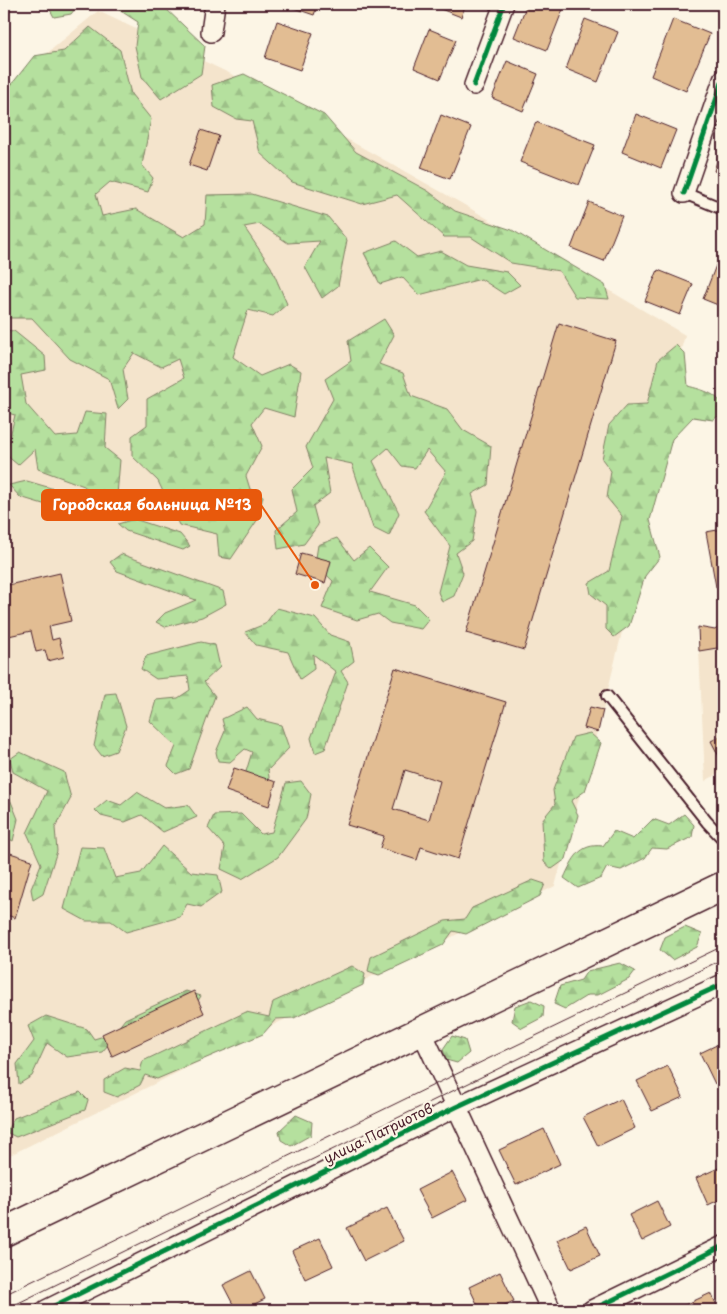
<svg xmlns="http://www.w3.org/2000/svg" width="727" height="1314" font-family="'Playpen Sans',sans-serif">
<defs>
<pattern id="forest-firs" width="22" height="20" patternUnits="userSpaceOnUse" patternTransform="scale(1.25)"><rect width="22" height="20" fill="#b5e09e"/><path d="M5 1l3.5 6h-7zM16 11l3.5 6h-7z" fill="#9dc088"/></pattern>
</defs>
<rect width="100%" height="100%" fill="#fcf5e5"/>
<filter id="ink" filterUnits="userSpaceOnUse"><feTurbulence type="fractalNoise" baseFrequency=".02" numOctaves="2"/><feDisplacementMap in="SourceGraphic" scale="10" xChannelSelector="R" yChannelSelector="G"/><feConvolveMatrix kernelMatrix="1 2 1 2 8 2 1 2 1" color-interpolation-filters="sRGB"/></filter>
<g filter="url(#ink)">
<path fill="#f4e4cc" d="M98 11 231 74 461 203 685 335 620 582 633 587 603 710 555 886 4 1158V89Z
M723 624V771L705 781 698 627 715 630Z"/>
<path fill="url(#forest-firs)" stroke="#808064" d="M47 4H79L71 14 54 17Z
M113 4H164L163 6 205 46 201 74 161 99 142 77 135 46 138 22 113 6Z
M90 27 120 50 131 94 151 119 142 165 153 178 148 192 110 182 96 194 102 216 136 209 184 237 205 224 207 195 252 194 328 217 347 240 338 286 322 298 305 267 320 241 288 243 260 224 244 227 271 267 287 304 273 316 248 310 233 357 260 376 289 364 301 371 294 417 264 408 252 423 262 446 246 476 250 489 263 496 258 519 231 559 219 557 217 534 179 525 158 481 132 456V436L147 425V399L184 378 178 359 161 367 134 353 123 369 128 399 118 409 109 379 70 359 32 318H5L4 316V94L34 56 64 51Z
M244 74 324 115 356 152 428 191 455 211 512 230 605 285 609 299 575 297 559 271 511 263 471 237H444L397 195 362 204 292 182 260 153 252 121 236 119 214 107 212 85Z
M396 241 417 257 441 251 466 265 507 272 520 285 504 294 481 279 419 295 402 277 380 284 364 253Z
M384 319 394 335 379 364 403 373 411 396 447 409 463 430 491 446 488 485 472 494 477 511 472 541 456 553 463 573 454 596 442 602 438 592 450 546 424 511 446 472 427 450 415 468 402 466 388 448 373 461 399 513 389 536 373 528 352 464 324 458 330 493 313 506 318 525 304 544 278 549 276 530 297 512 292 489 313 468 306 447 333 399 325 379 351 361 348 341Z
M4 330 14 331 45 356 46 370 21 375 26 404 55 437 77 435 85 412 107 414 105 448 120 460 117 495 103 503 84 486 38 469 35 449 18 465 6 455 15 415 4 412Z
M676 345 685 354 688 386C702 390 723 394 723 412L713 420 693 417 672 439 650 520 660 557 645 576 629 626 614 637 606 629V606L591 594 589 583 609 571 622 516 607 498 611 471 602 459 609 425 627 405 647 404 658 360Z
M27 481 68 493 70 502 53 507 20 497 9 485Z
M134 519 180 534 190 546 183 550 126 531 118 524Z
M337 538 354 560 369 548 388 567 370 592 415 605 429 619 421 629 390 623 378 614 357 620 322 608 333 581 315 564 318 545Z
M121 554 223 591 226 604 202 617 165 627 156 622 165 613 196 600 117 571 110 562Z
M277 608 315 618 330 635 350 642 354 661 341 671 348 682 325 749 315 753 311 738 336 672 313 654 314 669 300 679 288 652 256 645 245 632 265 624Z
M201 642 215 645 220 667 204 682 215 696 189 769 176 774 168 766 176 746 150 721 156 700 178 698 190 690 188 676 156 679 141 669 146 656Z
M116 693 126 726 116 751 102 756 94 746 105 694Z
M247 707 257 719 281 725 289 748 268 770 271 792 242 785 252 752 245 749 230 762 218 761 216 752 225 731 222 719Z
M590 733 601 743 585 791 571 801 578 815 566 859 552 869 544 862 542 820 555 804 553 790 573 737Z
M20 752 64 772 71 798 55 828 57 851 43 894 33 900 31 889 41 864 27 833 47 791 13 772 10 759Z
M301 781 311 794 306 819 278 857 242 879 221 869 225 847 208 828 214 815 241 814 261 834 272 832 286 783Z
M4 788 6 789 18 819 13 841 4 836Z
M137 792 164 808 188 805 197 817 163 832 142 815 125 822 101 816 95 810 107 800 121 805Z
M684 814 694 825 692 837 667 849 652 848 645 858 621 870 607 867 601 878 578 888 564 878C573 859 579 843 603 846L614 831 633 839 653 819 669 825Z
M162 846 191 872 218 875 222 892 201 907 187 904 180 917 126 932 111 921H86L64 909 80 847 104 848 115 878 141 873Z
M533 880 545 884 540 896 466 934 453 931 443 945 379 975 368 971 371 957 445 921 465 919 472 908Z
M685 927 702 934 697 947 672 960 660 950 665 937Z
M620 963 635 971 629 979 598 995H588L565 1009 554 1004 560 986 581 980 587 971Z
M352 966 365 974 363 985 294 1018 276 1019 263 1034 157 1079 145 1075 140 1085 117 1097 104 1092V1080L125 1068 140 1071 143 1061 246 1012 269 1017 273 1002Z
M186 991 201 996 194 1007 114 1038 102 1052 67 1057 47 1043 32 1076 19 1084 17 1064 34 1041 28 1026 46 1016 87 1029 94 1039 114 1033 125 1019Z
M531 1000 544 1006 543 1017 522 1028 512 1021 515 1006Z
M452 1036 465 1040 469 1053 457 1063 446 1060 443 1049Z
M80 1092 88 1100 85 1110 16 1137 6 1132 14 1118Z
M296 1115 312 1122 311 1135 291 1146 281 1140 279 1131Z"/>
<path fill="#e2bd93" stroke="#4a1f2b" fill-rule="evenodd" d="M282 4H318L314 15Z
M428 4H466L461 17Z
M527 4H565L547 50 514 37Z
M585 19 618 32 598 82 566 69Z
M673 19 710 34 686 91 651 76Z
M277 21 313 33 300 70 265 58Z
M429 29 456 40 440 79 414 68Z
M507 61 538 74 523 111 492 98Z
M636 114 676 130 661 168 622 152Z
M441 115 471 127 450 179 421 168Z
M536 122 595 145 579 185 520 162Z
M201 130 219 136 207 171 189 165Z
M723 141V174L714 171Z
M589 202 622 216 604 261 571 248Z
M723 247V307L703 299Z
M658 270 693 284 680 315 645 301Z
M559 323 616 341 524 650 466 633Z
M723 529V586L716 587 706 532Z
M301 553 331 561 325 583 295 574Z
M60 573 71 621 49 626 52 640 59 638 64 657 48 661 45 650 36 652 31 631 4 637V586Z
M723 624V647L699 651 698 627 715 630Z
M395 668 506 702 458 859 421 847 417 860 380 848 384 836 347 825ZM405 770 440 781 429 820 393 809Z
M590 707 603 710 598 732 584 728Z
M723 735V764L711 741Z
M234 768 276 782 269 806 226 791Z
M4 851 32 860 15 918 4 914Z
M194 991 204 1013 112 1056 102 1034Z
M723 1042V1080L715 1084 700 1053Z
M668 1066 683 1097 652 1111 637 1081Z
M621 1099 635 1128 598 1146 583 1117Z
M544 1129 560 1164 516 1185 499 1150Z
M723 1166V1198L708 1205 696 1178Z
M452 1172 467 1200 432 1218 417 1190Z
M657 1201 670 1227 642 1241 629 1215Z
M387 1208 404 1241 364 1261 347 1228Z
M586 1226 600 1256 571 1269 557 1240Z
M320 1238 333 1266 305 1279 292 1251Z
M251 1271 265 1299 242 1310H236L223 1285Z
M500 1272 514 1301 493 1310H480L469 1287Z
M711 1293 719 1310H674Z
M181 1305 183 1310H171Z"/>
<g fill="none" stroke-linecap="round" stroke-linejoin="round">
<g stroke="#4a1f2b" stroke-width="14">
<path id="lane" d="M684 193 723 209
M607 696 707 822 723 839"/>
</g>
<g stroke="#4a1f2b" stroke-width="22">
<path id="street" d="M211 32 215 4
M474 85 504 4
M684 193 723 80
M421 1030 551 1310
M46 1310 456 1107 723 984
M592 1310 723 1246"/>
</g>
<g stroke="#4a1f2b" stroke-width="31">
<path id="secondary" d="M4 1232 723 886"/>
</g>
<use href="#lane" stroke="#fcf5e5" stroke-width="10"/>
<use href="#street" stroke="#fcf5e5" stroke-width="19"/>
<use href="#secondary" stroke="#fcf5e5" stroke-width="28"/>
<path stroke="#4a1f2b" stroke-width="1" d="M4 1295 444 1080 723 946
M4 1310 723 959"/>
<g stroke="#fcf5e5" stroke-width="8">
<path id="cycleway" d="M474 85 504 4
M684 193 723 80
M46 1310 456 1107 723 984
M592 1310 723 1246"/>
</g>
<use href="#cycleway" stroke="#00873e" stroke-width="5"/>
</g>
</g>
<g text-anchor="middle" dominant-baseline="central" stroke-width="4.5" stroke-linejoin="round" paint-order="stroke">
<g font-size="14" fill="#4a1f2b" stroke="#fcf5e5">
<text transform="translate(378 1133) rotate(-26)">улица Патриотов</text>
</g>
</g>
<path fill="none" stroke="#e8590c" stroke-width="2" d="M315 585L261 505"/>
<circle fill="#e8590c" stroke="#fcf5e5" stroke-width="2" cx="315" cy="585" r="5"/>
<rect fill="#e8590c" stroke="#e8590c" stroke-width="2" x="42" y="490" width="219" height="30" rx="5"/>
<g font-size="15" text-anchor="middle" font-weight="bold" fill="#fff">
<text x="152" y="510">Городская больница №13</text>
</g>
<rect width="727" height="1314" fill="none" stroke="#fcf5e5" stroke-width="20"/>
<rect x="10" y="10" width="707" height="1294" fill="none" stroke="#4a1f2b" stroke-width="2" filter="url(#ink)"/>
</svg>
